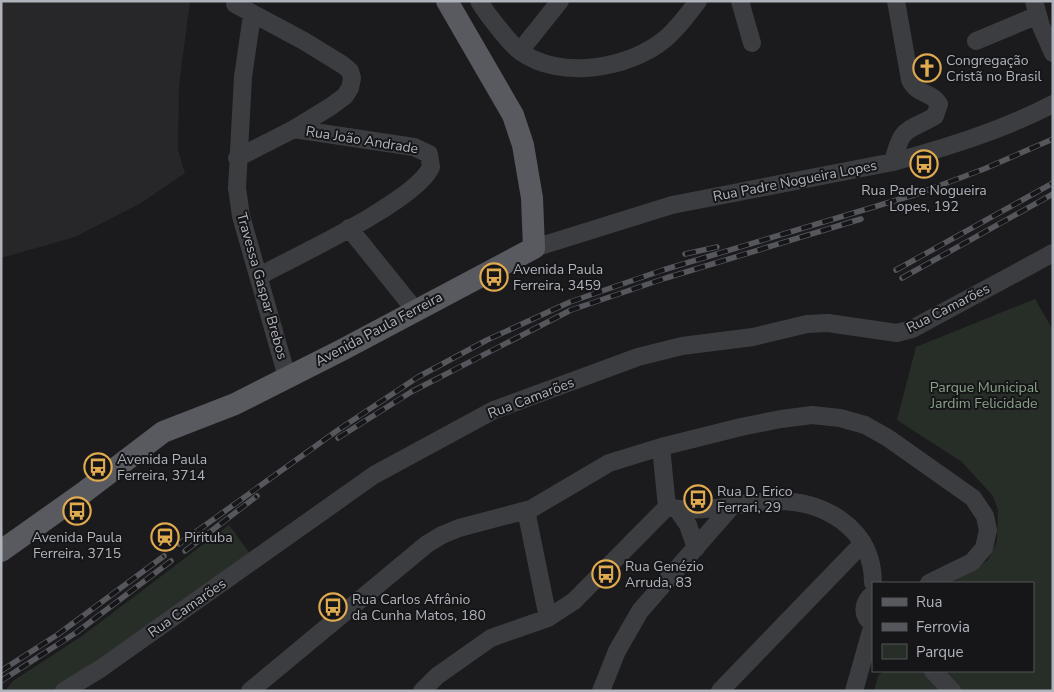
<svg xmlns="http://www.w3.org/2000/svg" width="1054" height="692" font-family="'Nunito Sans',sans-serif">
<rect width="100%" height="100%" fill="#1b1b1d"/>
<path fill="#27272a" d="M1 1H190L179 86 178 150 185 173 141 203 75 237 1 258Z"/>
<path fill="#272e28" d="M1035 299 1053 330V691H874L878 676 884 671H1033V583H951L988 560 997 541 998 510 993 496 962 462 897 420 916 347Z
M229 525 251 555 57 691H5L13 681 82 636Z"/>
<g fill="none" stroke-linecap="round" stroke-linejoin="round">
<path stroke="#3c3d41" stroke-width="18" d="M479 1C486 13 510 44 521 52 560 80 629 69 665 39 678 28 688 14 698 1
M740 1 752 43
M1034 1 1041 26 1053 53
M235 4 304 41 343 65 350 71 352 78 350 88 345 96 330 107 294 129 237 158
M252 15 243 77 237 188 241 216 287 377
M976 41 1038 15
M520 51 560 1
M893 162C902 125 906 133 935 116L939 104C932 92 917 95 910 80L896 1
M349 228 415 310
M534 248 672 205 893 162C948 147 1003 130 1053 104
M259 276C296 256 416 201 431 167L429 154 414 147 294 129
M667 507C703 515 738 502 774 501 824 500 873 528 873 583
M677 509 688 525 696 548
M526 510 548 618
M873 594C862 603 861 616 873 624
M933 671 952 691
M64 691 100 669 374 475 494 410 638 357 682 346 753 337 807 324 828 323 897 333 912 329 1053 253
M250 691 427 544 442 535 459 528 531 509 609 463 661 447 741 427 781 419 812 415 840 418 865 425 888 438 973 498 985 516 988 530 984 548 972 562 929 583
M422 691 437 676 491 638 548 618 574 601 667 507 661 447
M601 691 617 651 640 611 732 506
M720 691 863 543
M854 691 873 624"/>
<path stroke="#585a60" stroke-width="22" d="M1 551 83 493 163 432 235 404 340 351 534 248 532 198 523 145 513 115 447 1"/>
<g stroke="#55575c" stroke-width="5.5">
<path id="rail" d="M685 254 717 247
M896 270 1053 183
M902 278 1053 194
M338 438 411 392 571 310 666 278 861 219
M179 544 338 430 418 377 487 340 570 302 663 270 917 194 984 169 1053 139
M185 551 257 496
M1 671 57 635 164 556
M1 681 77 632 171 561"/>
</g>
<use href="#rail" stroke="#161618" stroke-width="4" stroke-dasharray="11" stroke-linecap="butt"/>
</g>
<defs>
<g id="church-ring" transform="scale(1.4375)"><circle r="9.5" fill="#161618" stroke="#e0aa4f" stroke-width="1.5"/><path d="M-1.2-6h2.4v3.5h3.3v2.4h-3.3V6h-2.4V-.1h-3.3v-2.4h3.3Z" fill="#e0aa4f"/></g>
<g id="bus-ring" transform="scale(1.4375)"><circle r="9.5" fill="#161618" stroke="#e0aa4f" stroke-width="1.5"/><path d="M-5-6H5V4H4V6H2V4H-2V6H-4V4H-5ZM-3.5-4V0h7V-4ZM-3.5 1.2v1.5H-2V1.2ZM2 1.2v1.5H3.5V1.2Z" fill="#e0aa4f"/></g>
<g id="station-ring" transform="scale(1.4375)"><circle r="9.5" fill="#161618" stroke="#e0aa4f" stroke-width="1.5"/><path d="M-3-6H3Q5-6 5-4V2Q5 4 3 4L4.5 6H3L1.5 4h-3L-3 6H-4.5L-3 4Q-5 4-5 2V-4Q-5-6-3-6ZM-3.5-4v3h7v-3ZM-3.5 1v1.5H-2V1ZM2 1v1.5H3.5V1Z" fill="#e0aa4f"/></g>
</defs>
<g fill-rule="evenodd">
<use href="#church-ring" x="927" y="68"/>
<use href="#bus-ring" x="924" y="164"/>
<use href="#bus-ring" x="494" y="277"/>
<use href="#bus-ring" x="98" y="467"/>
<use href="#bus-ring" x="698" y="499"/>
<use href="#bus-ring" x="77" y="511"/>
<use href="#station-ring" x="165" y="537"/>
<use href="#bus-ring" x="606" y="574"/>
<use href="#bus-ring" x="333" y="607"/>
</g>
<g text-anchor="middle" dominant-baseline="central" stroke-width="4" stroke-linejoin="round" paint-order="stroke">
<g font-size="14" fill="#afb3bb" stroke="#161618" text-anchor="start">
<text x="946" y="60">Congregação<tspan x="946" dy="16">Cristã no Brasil</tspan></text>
<text x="924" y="190" text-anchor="middle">Rua Padre Nogueira<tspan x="924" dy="16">Lopes, 192</tspan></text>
<text x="513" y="269">Avenida Paula<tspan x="513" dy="16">Ferreira, 3459</tspan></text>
<text x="117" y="459">Avenida Paula<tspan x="117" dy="16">Ferreira, 3714</tspan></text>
<text x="717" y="491">Rua D. Erico<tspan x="717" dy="16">Ferrari, 29</tspan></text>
<text x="77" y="537" text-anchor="middle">Avenida Paula<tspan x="77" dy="16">Ferreira, 3715</tspan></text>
<text x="184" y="537">Pirituba</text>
<text x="625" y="566">Rua Genézio<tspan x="625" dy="16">Arruda, 83</tspan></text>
<text x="352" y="599">Rua Carlos Afrânio<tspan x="352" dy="16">da Cunha Matos, 180</tspan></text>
</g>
<g font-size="14" fill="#afb3bb" stroke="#161618">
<text transform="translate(362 140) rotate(9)">Rua João Andrade</text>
<text transform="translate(795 181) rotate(-11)">Rua Padre Nogueira Lopes</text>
<text transform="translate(262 286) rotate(74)">Travessa Gaspar Brebos</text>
<text transform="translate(948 308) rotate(-27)">Rua Camarões</text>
<text transform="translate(379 329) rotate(-28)">Avenida Paula Ferreira</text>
<text transform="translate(531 398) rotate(-21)">Rua Camarões</text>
<text transform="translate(187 608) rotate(-35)">Rua Camarões</text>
</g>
<g font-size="14" fill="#88a389" stroke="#161618">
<text x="984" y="387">Parque Municipal<tspan x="984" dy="16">Jardim Felicidade</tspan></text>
</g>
</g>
<rect width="1054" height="692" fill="none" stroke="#afb3bb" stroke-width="5"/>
<rect x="872" y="582" width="162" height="90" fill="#161618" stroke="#535559"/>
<rect x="882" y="598" width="25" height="8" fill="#585a60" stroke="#535559"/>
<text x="916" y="607" font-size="15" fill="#afb3bb">Rua</text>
<rect x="882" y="623" width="25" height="8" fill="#55575c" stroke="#535559"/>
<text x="916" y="632" font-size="15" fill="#afb3bb">Ferrovia</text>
<rect x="882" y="644" width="25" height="15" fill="#272e28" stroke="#535559"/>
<text x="916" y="657" font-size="15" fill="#afb3bb">Parque</text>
</svg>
